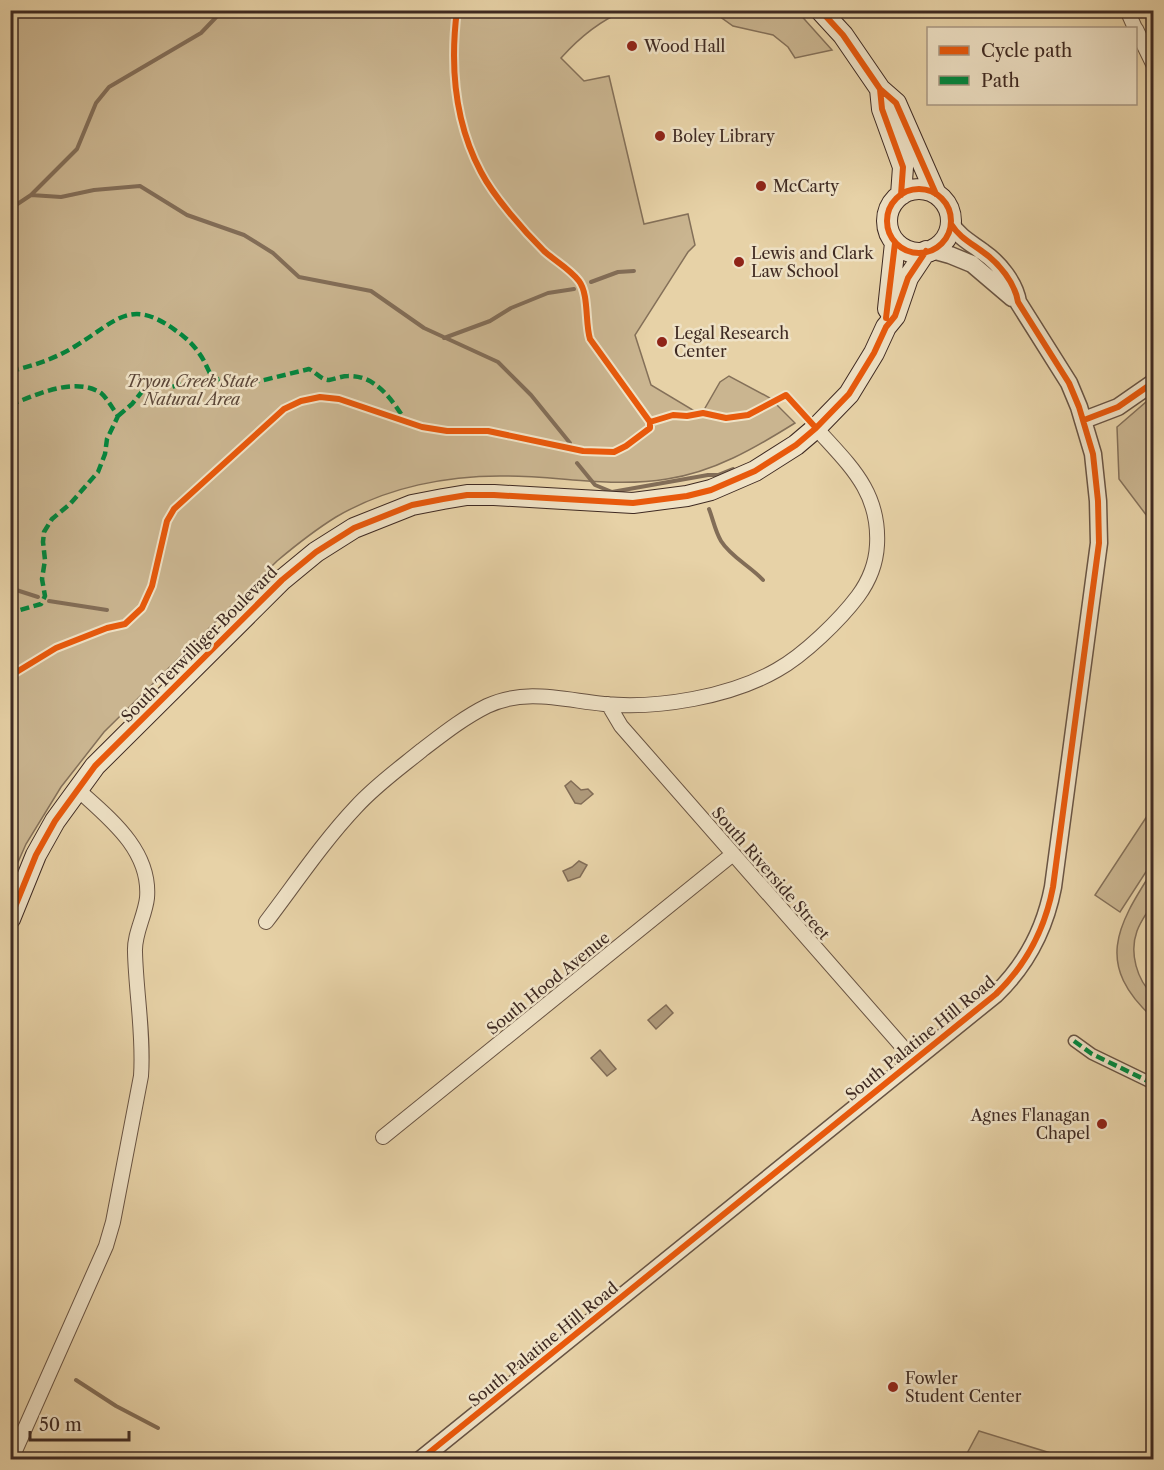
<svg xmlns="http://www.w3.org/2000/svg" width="1164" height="1470" font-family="'Libre Caslon Text',serif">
<rect width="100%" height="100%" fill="#e7d2a7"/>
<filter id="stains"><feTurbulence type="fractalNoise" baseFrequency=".00333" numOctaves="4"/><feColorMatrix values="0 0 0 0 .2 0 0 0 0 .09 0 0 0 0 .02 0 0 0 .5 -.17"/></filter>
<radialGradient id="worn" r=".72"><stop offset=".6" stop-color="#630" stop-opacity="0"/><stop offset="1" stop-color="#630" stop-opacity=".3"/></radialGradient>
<path fill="#cab590" stroke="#847059" stroke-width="1.5" d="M10 11H624C599 21 579 38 561 58L584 81 609 76 644 224 688 214 695 245 688 252 635 335 651 385 701 415 720 382 729 376 770 398 795 423C755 448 714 472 667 479 613 488 560 476 507 476 448 475 387 487 336 517 315 530 296 545 277 561L104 732 61 787 26 844 11 878Z
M712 11H797L832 50 795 58 788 47 773 35 733 26Z
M1153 396V524L1119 479 1117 427Z
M1153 807V861L1120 912 1095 895Z
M1153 870C1154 879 1156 894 1153 902 1148 912 1141 920 1137 931 1129 953 1137 980 1153 995V1018C1095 965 1116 927 1153 870Z
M979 1431 1070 1459H964Z"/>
<path fill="#ae997a" stroke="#826d57" stroke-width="1.5" d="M571 781 581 790 588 789 593 794 581 804 575 803 565 786Z
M579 861 587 865 580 877 568 881 563 871 572 867Z
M666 1005 673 1013 656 1029 648 1020Z
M600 1050 616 1069 607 1076 591 1058Z"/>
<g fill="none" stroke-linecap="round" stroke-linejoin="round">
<path stroke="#826d57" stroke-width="4" d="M31 195 61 197 94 190 140 186 187 215 244 235 273 253 299 277 371 291 424 328 498 362 531 395 570 443
M10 209 31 195 77 149 96 103 109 87 201 33 223 10
M591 282 618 272 634 271
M444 338 490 321 511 308 548 293 574 289
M577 463 595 485 612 492 708 475H718L733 469
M709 509C713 519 715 531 721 541 731 557 750 566 763 580
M10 588 38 597
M49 601 107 610
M10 1339 16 1340
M76 1380 116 1406 158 1428"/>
<g stroke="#695443" stroke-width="13">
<path id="pedestrian" d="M1074 1041 1092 1054 1154 1084"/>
</g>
<g stroke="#695443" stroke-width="16">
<path id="minor" d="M1127 10 1135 28
M1136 29 1154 66
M608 704 621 726 914 1060
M266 922C295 884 323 842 356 807 376 785 400 768 422 750 443 734 463 718 487 706 525 688 564 700 604 704 658 709 730 697 777 670 804 655 840 620 858 596 869 581 876 564 877 545 880 491 849 465 816 428
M383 1137 733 854
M11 1460 106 1246 113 1222 141 1076C144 1035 136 993 135 952 134 934 145 916 147 898 151 850 109 818 77 789"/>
</g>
<g stroke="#695443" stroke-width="19">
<path id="tertiary" d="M932 250 950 255 972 264 1012 298
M1084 420 1118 407 1154 382
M420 1460 996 994C1027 964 1045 929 1053 887L1099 543 1098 501 1093 454 1079 407 1069 383 1018 302C1015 283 999 263 983 252 971 243 959 237 951 224"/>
</g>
<g stroke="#3f2a22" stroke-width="22">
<path id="secondary" d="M820 10 843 35 880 89 896 103 936 194
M880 89 882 109 903 167 901 195
M887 221a32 32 0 1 1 64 0a32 32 0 1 1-64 0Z
M888 309 895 243
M10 919 36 855 55 821 95 766 282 580 316 552 354 528 412 505 443 499 467 495H494L633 503 687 496 711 490 755 471 796 445 816 428 849 394 874 353 886 327 895 316 908 278 926 251"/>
</g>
<use href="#pedestrian" stroke="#efe2c6" stroke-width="10"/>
<use href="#minor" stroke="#efe2c6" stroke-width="14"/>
<use href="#tertiary" stroke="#efe2c6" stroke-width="16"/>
<use href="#secondary" stroke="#efe2c6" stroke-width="20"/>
<path stroke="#00873e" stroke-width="4.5" stroke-dasharray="9 4.5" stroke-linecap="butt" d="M10 371C33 366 54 359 74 347 120 319 131 295 183 336 192 343 201 354 206 365 209 371 210 375 215 380L223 378 240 382 260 381 309 369C316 372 321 380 329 380 335 379 342 376 348 376 376 375 392 400 405 420
M10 405C36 395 74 376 101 393 107 398 113 409 118 416L107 439 105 454 98 472 70 504 52 519 44 532 43 542 45 560 42 579 45 596 41 604 10 613
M118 416 132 404 144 389 150 385 171 387 187 383 205 387 215 380
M1074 1041 1092 1054 1154 1084"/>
<g stroke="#efe2c6" stroke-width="10">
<path id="cycleway" d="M457 10C450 65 455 123 481 172 494 197 524 231 544 251 555 261 570 269 579 281 589 294 585 323 590 339L650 422
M820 10 843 35 880 89 896 103 936 194
M880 89 882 109 903 167 901 195
M887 221a32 32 0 1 1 64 0a32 32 0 1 1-64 0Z
M886 318 895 243
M1084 420 1118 407 1154 382
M650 422 673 415 687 416 703 413 726 418 748 415 786 395 816 428
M10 676 56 648 107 628 125 624 142 608 152 586 167 521 174 509 284 409 301 401 320 397 339 399 422 427 447 431H488L583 451 614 452 626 446 650 428V422
M10 919 36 855 55 821 95 766 282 580 316 552 354 528 412 505 443 499 467 495H494L633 503 687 496 711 490 755 471 796 445 816 428 849 394 874 353 886 327 895 316 908 278 926 251
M420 1460 996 994C1027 964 1045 929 1053 887L1099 543 1098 501 1093 454 1079 407 1069 383 1018 302C1015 283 999 263 983 252 971 243 959 237 951 224"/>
</g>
<use href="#cycleway" stroke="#e8590c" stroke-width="6"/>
</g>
<g fill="#8f2418" stroke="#efe2c6" stroke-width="2">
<circle cx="632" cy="46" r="6"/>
<circle cx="660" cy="136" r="6"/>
<circle cx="761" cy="186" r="6"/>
<circle cx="739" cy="262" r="6"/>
<circle cx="662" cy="342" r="6"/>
<circle cx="1102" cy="1124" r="6"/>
<circle cx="893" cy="1387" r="6"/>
</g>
<g text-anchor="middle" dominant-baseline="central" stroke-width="5" stroke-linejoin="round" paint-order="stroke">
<g font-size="16" fill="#3f2a22" stroke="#efe2c6" text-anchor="start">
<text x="644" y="46">Wood Hall</text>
<text x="672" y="136">Boley Library</text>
<text x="773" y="186">McCarty</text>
<text x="751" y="253">Lewis and Clark<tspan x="751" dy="18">Law School</tspan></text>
<text x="674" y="333">Legal Research<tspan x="674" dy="18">Center</tspan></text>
<text x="1090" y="1115" text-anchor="end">Agnes Flanagan<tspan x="1090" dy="18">Chapel</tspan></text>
<text x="905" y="1378">Fowler<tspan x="905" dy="18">Student Center</tspan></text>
</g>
<g font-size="16" font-style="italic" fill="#5b4638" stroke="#efe2c6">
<text x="192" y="381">Tryon Creek State<tspan x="192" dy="18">Natural Area</tspan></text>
</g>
<g font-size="16" fill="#3f2a22" stroke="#efe2c6">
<text transform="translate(199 644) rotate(-45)">South Terwilliger Boulevard</text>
<text transform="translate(771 873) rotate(49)">South Riverside Street</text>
<text transform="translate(548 983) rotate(-39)">South Hood Avenue</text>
<text transform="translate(920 1038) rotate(-39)">South Palatine Hill Road</text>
<text transform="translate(543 1344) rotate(-39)">South Palatine Hill Road</text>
</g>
</g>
<rect width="1164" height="1470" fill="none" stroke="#e7d2a7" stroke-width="36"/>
<rect x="12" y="12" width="1140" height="1446" fill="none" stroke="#3f2a22" stroke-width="3"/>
<rect x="18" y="18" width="1128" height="1434" fill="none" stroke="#3f2a22" stroke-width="1.5"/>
<rect x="927" y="27" width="210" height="78" fill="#efe2c6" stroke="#a99884" stroke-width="1.5"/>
<rect x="939" y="46" width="30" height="9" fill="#e8590c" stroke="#a99884" stroke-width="1.5"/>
<text x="981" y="57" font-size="18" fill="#3f2a22">Cycle path</text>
<rect x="939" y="76" width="30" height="9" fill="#00873e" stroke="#a99884" stroke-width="1.5"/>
<text x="981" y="87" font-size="18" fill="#3f2a22">Path</text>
<path d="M30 1431v9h99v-9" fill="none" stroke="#3f2a22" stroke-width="3"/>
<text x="39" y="1431" font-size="18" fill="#3f2a22" stroke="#efe2c6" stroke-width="4.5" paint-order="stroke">50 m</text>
<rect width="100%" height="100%" filter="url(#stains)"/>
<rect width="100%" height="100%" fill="url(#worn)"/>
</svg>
